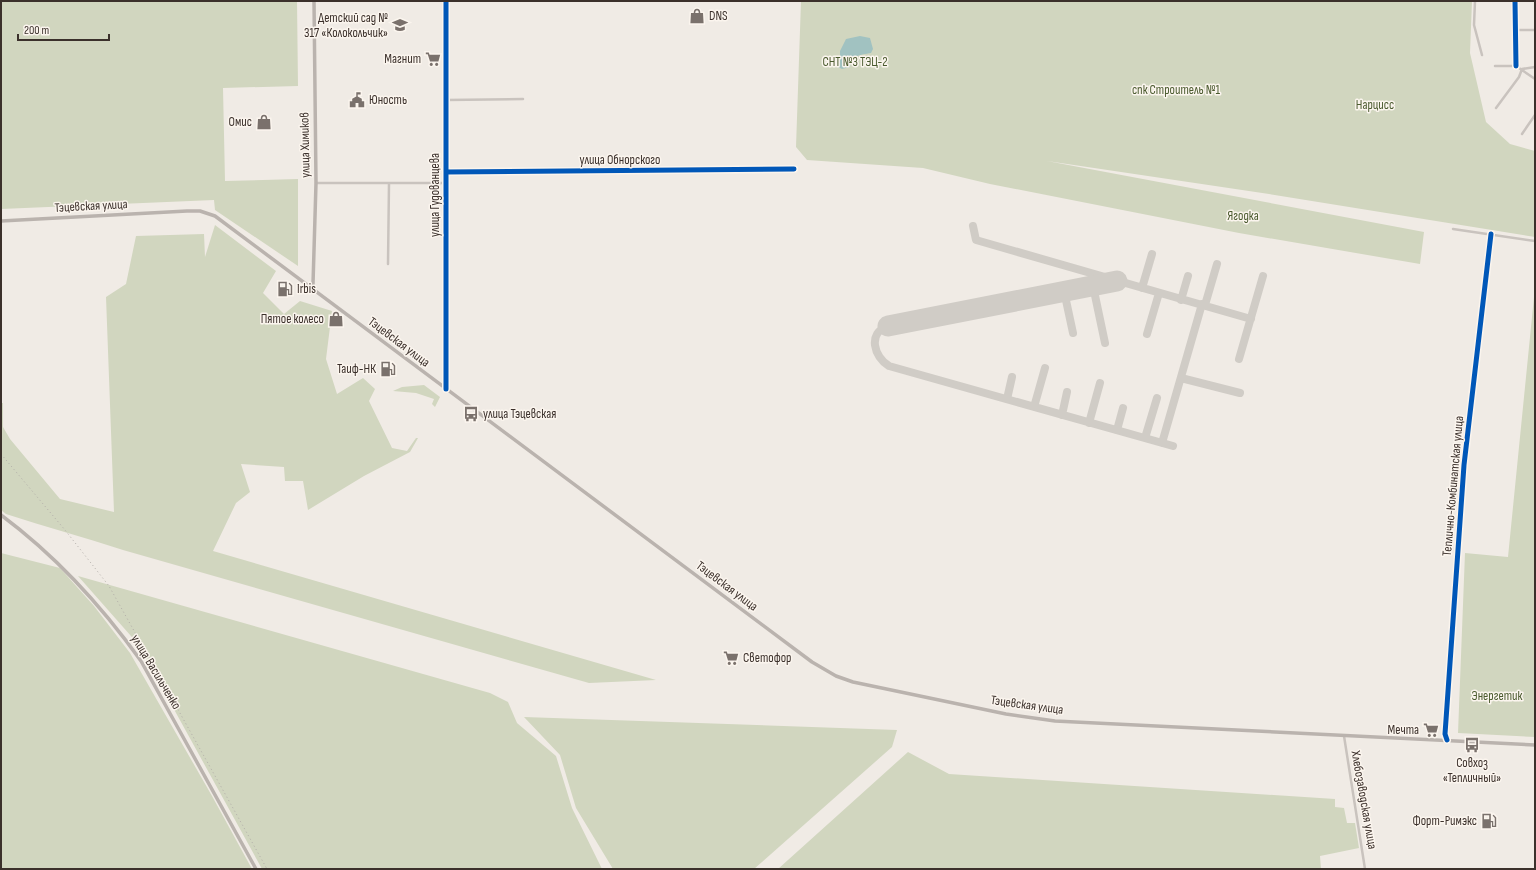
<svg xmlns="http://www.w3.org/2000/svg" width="1536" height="870" font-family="'Sofia Sans Condensed',sans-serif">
<rect width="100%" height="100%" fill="#f0ebe5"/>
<path fill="#d1d6bf" d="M1 1H297L298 86 223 88 225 181 298 179V266L215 210 214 200 1 209Z
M801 1H1472L1470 53 1486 122 1510 144 1535 151V237L1269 194 1047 161 1424 232 1420 264 1239 233 990 184 923 168 807 160 796 147Z
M215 225 276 271 263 293 284 314 300 301 332 311 326 359 337 394 363 378 375 389 369 401 392 448 407 451 416 438H418L410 452 364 476 308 510 303 481H285L284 467 241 464 250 492 236 503 213 551 656 680 589 683 123 550C84 537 45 527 6 514L1 510V403H3V427L10 439 60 499 114 512 106 297 126 284 136 236 204 234 205 257Z
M1535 287V737L1458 733 1465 553 1508 557Z
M424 385 440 397 435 407 432 404 434 399 416 393 393 391 402 387Z
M1 553 60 568 94 606 130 653 212 796 252 869H1Z
M78 576 490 693 508 702 517 723 556 756 572 808 602 869H262L138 644Z
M524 717 897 730 892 747 754 869H613L576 808 560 755Z
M908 752 949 774 1335 799V807L1344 808 1347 823H1355L1359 848 1320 856 1321 869H778Z"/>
<path fill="#a1c2c1" d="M860 36 870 38 873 49 871 53C860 55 851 55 850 67L842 69 838 67 837 61 840 59V51L846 39Z"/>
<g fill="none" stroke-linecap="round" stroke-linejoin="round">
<path stroke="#d0ccc6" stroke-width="8" d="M973 226 976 240 1251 319
M1093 286 1105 343
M1142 288 1152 254
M1064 291 1073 333
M1181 300 1188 276
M1205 305 1217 264
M888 326C867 333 874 357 889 366L1173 446
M1147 334 1159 293
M1239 359 1263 276
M1181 378 1240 393
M1007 399 1012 377
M1034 407 1045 368
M1062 415 1067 392
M1089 423 1100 383
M1117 430 1123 408
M1145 438 1157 398
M1162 443 1202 304"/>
<path stroke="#d0ccc6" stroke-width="21" d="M888 326 1117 281"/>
<path stroke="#c9c3be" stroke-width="2.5" d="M1475 1 1474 25 1482 55
M1515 1 1516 66
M1516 30H1535
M1495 66H1516L1535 79
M446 100 523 99
M1496 108 1519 77 1522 69 1535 67
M1522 134 1535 115
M446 172 794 169
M316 183H446
M1453 229 1535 241
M388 264 389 183
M1344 736 1365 869
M1447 740 1445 734 1464 465 1491 234"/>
<path stroke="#bab3ae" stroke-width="3.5" d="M446 1V389
M1 221 187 211H200L215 216 812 662 836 676 853 682 1006 714 1055 721 1535 745
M311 287 313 284 316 183 314 1
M1 515C56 556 101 605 141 661L256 869"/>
<path stroke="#b1aca8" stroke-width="1" stroke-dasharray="1 3" stroke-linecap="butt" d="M1 454 65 530 109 586 267 869"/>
<g stroke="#fbf5ee" stroke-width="8">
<path id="cycleway" d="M446 1V389
M1515 1 1516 66
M446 172 794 169
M1447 740 1445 734 1464 465 1491 234"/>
</g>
<use href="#cycleway" stroke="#0057b8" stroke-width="5"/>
</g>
<defs>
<g id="shop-bare" transform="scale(1.2)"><path d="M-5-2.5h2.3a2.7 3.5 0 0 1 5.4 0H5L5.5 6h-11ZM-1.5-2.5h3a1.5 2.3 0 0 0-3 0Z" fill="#7a716c" stroke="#fbf5ee" stroke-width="2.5" paint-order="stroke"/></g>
<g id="school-bare" transform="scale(1.2)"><path d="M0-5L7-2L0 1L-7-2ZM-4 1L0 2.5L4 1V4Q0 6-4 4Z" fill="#7a716c" stroke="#fbf5ee" stroke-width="2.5" paint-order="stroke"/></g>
<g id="supermarket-bare" transform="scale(1.2)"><path d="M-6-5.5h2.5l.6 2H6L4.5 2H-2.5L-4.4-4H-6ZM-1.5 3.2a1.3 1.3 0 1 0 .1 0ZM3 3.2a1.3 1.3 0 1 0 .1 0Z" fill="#7a716c" stroke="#fbf5ee" stroke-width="2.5" paint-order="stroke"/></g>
<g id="civic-bare" transform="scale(1.2)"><path d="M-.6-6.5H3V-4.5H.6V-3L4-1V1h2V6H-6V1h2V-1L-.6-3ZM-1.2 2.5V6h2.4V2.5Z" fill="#7a716c" stroke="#fbf5ee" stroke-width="2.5" paint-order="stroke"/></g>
<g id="fuel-bare" transform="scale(1.2)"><path d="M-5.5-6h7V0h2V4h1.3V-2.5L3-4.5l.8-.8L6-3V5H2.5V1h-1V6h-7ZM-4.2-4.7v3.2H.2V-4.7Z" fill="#7a716c" stroke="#fbf5ee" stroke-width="2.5" paint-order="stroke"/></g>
<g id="bus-bare" transform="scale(1.2)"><path d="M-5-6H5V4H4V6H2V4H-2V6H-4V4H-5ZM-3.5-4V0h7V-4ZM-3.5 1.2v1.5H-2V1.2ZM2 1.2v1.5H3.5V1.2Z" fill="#7a716c" stroke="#fbf5ee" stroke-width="2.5" paint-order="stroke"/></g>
</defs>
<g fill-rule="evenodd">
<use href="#shop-bare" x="697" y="16"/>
<use href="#school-bare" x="400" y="25"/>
<use href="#supermarket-bare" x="433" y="59"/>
<use href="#civic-bare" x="357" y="100"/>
<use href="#shop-bare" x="264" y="122"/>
<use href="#fuel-bare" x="285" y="289"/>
<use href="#shop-bare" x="336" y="319"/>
<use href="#fuel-bare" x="388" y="369"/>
<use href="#bus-bare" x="471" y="414"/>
<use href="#supermarket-bare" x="731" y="658"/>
<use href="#supermarket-bare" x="1431" y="730"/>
<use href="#bus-bare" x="1472" y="745"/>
<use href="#fuel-bare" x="1489" y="821"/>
</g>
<g text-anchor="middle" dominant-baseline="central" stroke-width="3" stroke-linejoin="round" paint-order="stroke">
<g font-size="13" fill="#3b302b" stroke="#fbf5ee" text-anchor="end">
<text x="709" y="16" text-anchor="start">DNS</text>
<text x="388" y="18">Детский сад №<tspan x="388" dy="15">317 «Колокольчик»</tspan></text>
<text x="421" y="59">Магнит</text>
<text x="369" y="100" text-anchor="start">Юность</text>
<text x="252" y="122">Омис</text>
<text x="297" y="289" text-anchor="start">Irbis</text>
<text x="324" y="319">Пятое колесо</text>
<text x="376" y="369">Таиф-НК</text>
<text x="483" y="414" text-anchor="start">улица Тэцевская</text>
<text x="743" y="658" text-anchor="start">Светофор</text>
<text x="1419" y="730">Мечта</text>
<text x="1472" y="763" text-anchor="middle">Совхоз<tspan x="1472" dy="15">«Тепличный»</tspan></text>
<text x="1477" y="821">Форт-Римэкс</text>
</g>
<g font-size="13" fill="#4a5a2e" stroke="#fbf5ee">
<text x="855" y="62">СНТ №3 ТЭЦ-2</text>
<text x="1176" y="90">спк Строитель №1</text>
<text x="1375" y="105">Нарцисс</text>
<text x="1243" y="216">Ягодка</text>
<text x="1497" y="696">Энергетик</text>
</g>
<g font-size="13" fill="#3b302b" stroke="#fbf5ee">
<text transform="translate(305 145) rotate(-91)">улица Химиков</text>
<text x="620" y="160">улица Обнорского</text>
<text transform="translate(435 195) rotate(-90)">улица Гудованцева</text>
<text transform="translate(91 206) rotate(-3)">Тэцевская улица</text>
<text transform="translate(399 342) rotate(37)">Тэцевская улица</text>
<text transform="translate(1453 486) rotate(-85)">Теплично-Комбинатская улица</text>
<text transform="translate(727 586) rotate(37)">Тэцевская улица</text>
<text transform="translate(156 672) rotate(59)">улица Васильченко</text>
<text transform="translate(1027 705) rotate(8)">Тэцевская улица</text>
<text transform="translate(1364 800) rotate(80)">Хлебозаводская улица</text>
</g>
</g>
<rect width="1536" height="870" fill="none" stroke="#3b302b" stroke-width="4"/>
<path d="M18 34v6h91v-6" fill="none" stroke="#3b302b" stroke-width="2"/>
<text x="24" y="34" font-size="12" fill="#3b302b" stroke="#fbf5ee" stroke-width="3" paint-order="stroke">200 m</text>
</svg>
